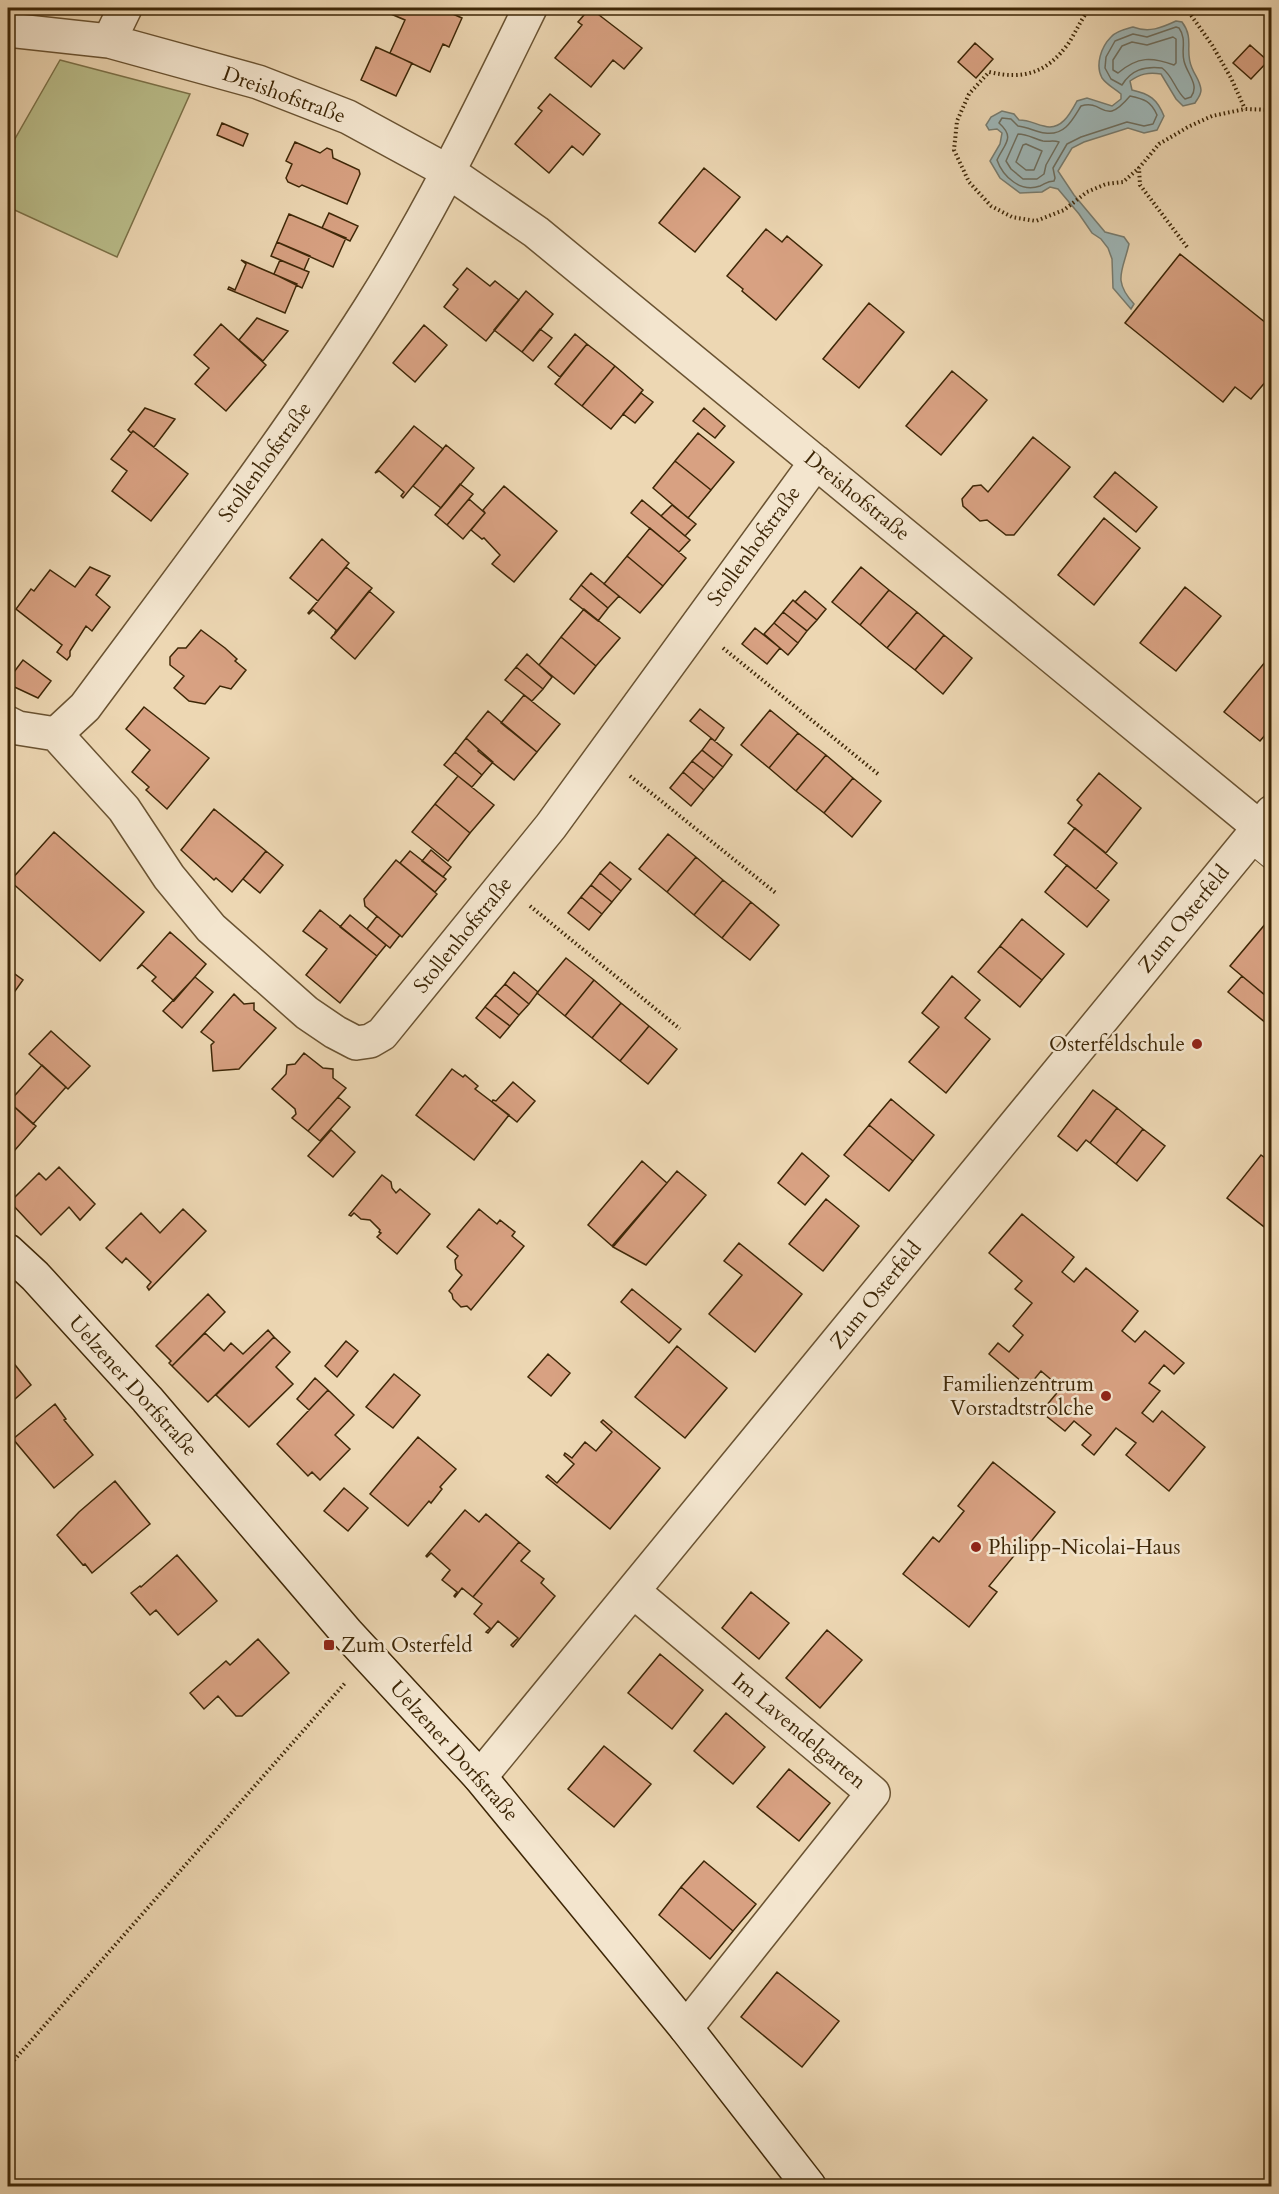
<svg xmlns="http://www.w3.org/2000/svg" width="1279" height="2194" font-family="Cardo,serif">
<rect width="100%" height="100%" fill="#edd7b3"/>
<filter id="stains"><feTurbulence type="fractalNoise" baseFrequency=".00333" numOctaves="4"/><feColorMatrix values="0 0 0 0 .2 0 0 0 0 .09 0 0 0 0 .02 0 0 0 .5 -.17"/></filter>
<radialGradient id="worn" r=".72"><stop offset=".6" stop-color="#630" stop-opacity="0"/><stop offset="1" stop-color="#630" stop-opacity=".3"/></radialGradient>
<path fill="#babe8b" stroke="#7c7249" stroke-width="1.5" d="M60 60 190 94 117 257 8 207V151Z"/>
<path fill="#9eb7b8" stroke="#787d71" stroke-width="1.5" d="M1176 21 1182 22C1195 39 1184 51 1192 68 1195 76 1200 80 1201 90 1201 95 1198 98 1195 103L1183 106 1176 99 1161 74C1148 72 1140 74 1130 81L1132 90C1150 94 1157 99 1164 116L1157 130 1144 133 1128 128 1084 142 1072 148 1058 171 1074 195 1105 232 1124 237 1129 244C1123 271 1112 280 1134 304L1131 309 1113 288 1112 259 1108 248 1101 239 1092 233 1079 214 1058 189 1050 187 1042 192 1020 193 1000 178 990 161 1000 144 1002 133 997 129 989 130 986 125 991 117 1002 111 1014 114 1019 120C1029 120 1035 124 1044 126 1061 131 1070 114 1077 101L1087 98 1112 106 1121 99V94C1114 88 1107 85 1102 78 1095 65 1101 47 1111 37 1116 31 1126 29 1133 27 1149 33 1161 28 1176 21Z"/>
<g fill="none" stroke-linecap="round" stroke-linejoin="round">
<path stroke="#6e6f60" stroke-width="1.5" d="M1176 27 1179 28C1187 39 1181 50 1184 61 1187 74 1200 85 1191 97L1185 99C1175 90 1173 76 1162 68 1144 66 1131 70 1122 85L1111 79 1105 68 1106 57 1115 41 1133 34 1147 37Z
M1173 37 1176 39V63L1174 65C1152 57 1138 56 1118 73L1113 70V60L1122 46 1132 42 1147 45Z
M1130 96C1144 99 1151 101 1157 115L1153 124 1144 126 1127 122 1081 137 1067 144 1053 168 1055 178 1054 181C1047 181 1045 184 1040 186 1021 193 1003 177 997 160 1004 144 1016 138 999 123L1002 118 1011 119 1018 126C1028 127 1036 132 1045 133 1065 136 1073 119 1081 106 1105 99 1103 128 1130 96Z
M1018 134C1028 134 1034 139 1043 141 1049 142 1053 140 1059 142L1046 165 1044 174 1037 179H1023L1011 169 1006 161Z
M1026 144 1042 151 1034 170H1026L1016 162 1023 145Z"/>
</g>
<path fill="#d8a182" stroke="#3e2707" stroke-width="1.5" d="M394 8H439L462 18 449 47 443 44 430 72 390 53 405 20 391 14Z
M590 8 642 48 624 69 613 60 591 87 555 58 582 25 578 22Z
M975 43 993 59 976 78 958 62Z
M1250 45 1268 61 1251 79 1233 63Z
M376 47 412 63 396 96 361 80Z
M550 94 600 134 583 155 572 146 549 173 515 144 542 111 538 108Z
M222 123 248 134 243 146 217 135Z
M295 142 320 153 327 148 332 150 333 158 359 170 360 174 347 204 302 185 299 187 288 182 286 178 292 164 286 161Z
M704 168 740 197 695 252 659 223Z
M329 213 358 226 350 241 322 228Z
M289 214 346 238 333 267 277 242Z
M766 229 782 242 787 236 822 265 776 320 742 291 743 289 727 276Z
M277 242 310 256 304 270 271 256Z
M1180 254 1266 323 1272 316V374L1251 399 1235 387 1223 402 1125 323Z
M241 260 297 284 285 313 228 289 229 287 235 290 246 264Z
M280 260 309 272 302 288 274 274Z
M467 268 490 286 495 281 519 300 486 341 444 307 458 289 453 285Z
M526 291 553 314 522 352 494 330Z
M869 303 904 332 859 388 823 359Z
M257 318 288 331 263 361 239 340Z
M221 324 266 365 226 411 195 384 209 368 194 355Z
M424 325 447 345 415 382 393 363Z
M540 329 552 338 533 361 522 352Z
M575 334 587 344 560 377 548 367Z
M587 344 615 366 582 406 555 384Z
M615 366 643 390 611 429 582 406Z
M952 371 987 400 941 455 906 426Z
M641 393 653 402 635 423 623 414Z
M145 408 175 419 154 447 133 431 131 433 128 430Z
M704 408 725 426 715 438 693 421Z
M414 426 443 449 403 498 401 496 404 492 379 471 375 473Z
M133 431 188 474 151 521 112 491 127 471 111 459Z
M698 433 734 462 711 490 675 461Z
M1033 437 1070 467 1014 535H1006L987 520 980 521 963 506 962 499 973 486 981 485 988 492Z
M446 445 474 468 441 508 413 486Z
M675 461 711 490 688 518 653 488Z
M1115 472 1157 507 1136 532 1094 497Z
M460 484 473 494 447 525 435 515Z
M504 486 557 531 514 582 492 564 500 555 484 538 482 539 471 530 485 513 483 510Z
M469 499 485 513 463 539 447 525Z
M642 500 690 540 679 552 631 513Z
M672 505 696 524 685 536 661 516Z
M1104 518 1140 548 1094 605 1058 575Z
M650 528 686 558 663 586 627 556Z
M322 539 349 563 318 601 290 578Z
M627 556 663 586 640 613 604 584Z
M90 567 110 576 96 595 110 607 92 631 86 626 70 651V656L67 660 57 652 62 645 16 609 31 589 34 591 50 570 75 587Z
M346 567 372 588 334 635 336 630 313 610 309 614 308 613Z
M861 567 889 590 860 625 832 602Z
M591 573 619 596 608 608 581 585Z
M581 585 608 608 598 621 570 599Z
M1185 587 1221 616 1176 671 1140 643Z
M889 590 917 612 887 648 860 625Z
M369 591 394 612 355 659 331 638Z
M805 591 826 609 817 620 795 602Z
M793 600 817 620 807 631 783 612Z
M584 609 620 638 596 666 561 637Z
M783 612 807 631 798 643 774 623Z
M917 612 944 635 915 670 887 648Z
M774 623 798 643 788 655 764 634Z
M755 628 780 648 767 664 742 644Z
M201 630 225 648 237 659 235 661 246 670 231 689 220 686 205 704 189 701 174 688 184 676 170 665V657L178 648H186Z
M944 635 972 658 943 694 915 670Z
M561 637 596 666 574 694 539 665Z
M527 654 552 677 543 689 516 667Z
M1270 656 1272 658V727L1260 741 1224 712Z
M23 660 51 681 38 698 8 684V680Z
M516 667 543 689 532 701 505 680Z
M524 695 560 724 537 752 501 723Z
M144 707 209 758 167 809 146 790 149 787 132 772 150 750 126 729Z
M700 709 724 728 715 741 690 721Z
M770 710 798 733 769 768 741 745Z
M488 711 537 752 514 780 478 751 479 750 466 738Z
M798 733 826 755 796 791 769 768Z
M466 738 493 762 482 775 455 752Z
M711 738 732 755 723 767 702 750Z
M702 750 723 767 714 778 692 761Z
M455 752 482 775 472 787 444 765Z
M826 755 853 778 824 813 796 791Z
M692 761 714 778 704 790 683 772Z
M683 772 704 790 691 806 670 788Z
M1099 773 1141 808 1106 853 1068 823 1082 805 1077 800Z
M458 776 494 805 470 833 435 804Z
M853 778 881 801 852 837 824 813Z
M435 804 470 833 448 861 412 832Z
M214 809 266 851 232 892 216 878 214 880 181 850Z
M1075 828 1117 863 1096 889 1054 855Z
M54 832 144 912 100 961 10 881Z
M668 834 696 857 667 892 639 869Z
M431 850 451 867 443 877 422 861Z
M266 851 283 865 260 893 243 879Z
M410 851 446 879 435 892 400 863Z
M696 857 723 880 694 915 667 892Z
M396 860 437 894 402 937 365 906 364 899Z
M610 862 631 879 621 891 600 873Z
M1067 865 1109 900 1087 927 1045 892Z
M600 873 621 891 612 902 591 885Z
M723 880 751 902 722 938 694 915Z
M591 885 612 902 602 914 581 897Z
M581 897 602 914 589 930 568 913Z
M751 902 779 925 750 960 722 938Z
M320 910 377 956 340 1003 306 975 327 949 303 931Z
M350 915 386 945 377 956 340 927Z
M377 916 400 935 390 948 367 929Z
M1272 916V1001L1230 966Z
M1022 919 1064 954 1042 980 1000 946Z
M170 932 206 964 174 1001 152 981 156 977 142 965 137 969Z
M1000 946 1042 980 1020 1007 978 972Z
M566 958 594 980 565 1016 537 993Z
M8 969 23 980 8 1001Z
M514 972 538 992 529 1004 505 984Z
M952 976 980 1000 965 1018 990 1039 946 1093 909 1062 939 1027 922 1013Z
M1242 976 1272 1001V1028L1228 992Z
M195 977 213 992 182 1028 163 1011Z
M594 980 621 1003 592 1038 565 1016Z
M505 984 529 1004 519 1015 495 995Z
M234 994 244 1004 254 1003V1010L276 1028 239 1069 213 1071 211 1045 214 1042 201 1032Z
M495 995 519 1015 510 1026 485 1007Z
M621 1003 649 1026 620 1061 592 1038Z
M485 1007 510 1026 500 1038 476 1018Z
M649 1026 677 1049 648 1084 620 1061Z
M51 1031 90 1066 68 1089 29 1054Z
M304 1053 323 1068 333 1069V1078L346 1088 308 1131 292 1118 296 1114 295 1109 272 1089 286 1074 287 1065 295 1064Z
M42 1065 66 1087 33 1124 9 1102Z
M452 1069 463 1077 465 1075 478 1086 475 1089 509 1115 474 1160 416 1115Z
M513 1082 535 1101 517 1122 492 1102 493 1100 496 1101Z
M1093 1090 1117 1108 1090 1143 1086 1140 1077 1151 1058 1136Z
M338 1097 350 1107 320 1141 308 1131Z
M891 1099 934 1135 913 1161 869 1125Z
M8 1101 36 1126 15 1150 8 1144Z
M1117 1108 1143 1129 1116 1164 1090 1143Z
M869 1125 913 1161 889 1191 844 1155Z
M1143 1129 1165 1146 1137 1181 1116 1164Z
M331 1130 355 1152 333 1177 308 1156Z
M802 1153 829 1176 805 1205 778 1183Z
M1261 1155 1272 1163V1233L1227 1198Z
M642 1161 667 1183 612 1246 588 1225Z
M59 1167 95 1204 80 1220 69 1207 41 1235 10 1202 39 1173 46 1180Z
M677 1171 706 1195 646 1265 613 1247Z
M382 1175 391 1182 392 1188 396 1193 400 1189 430 1214 397 1254 377 1237 381 1233 379 1232 380 1230 370 1220 361 1219 354 1213 351 1216 349 1215Z
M826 1199 859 1226 823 1271 789 1244Z
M183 1209 206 1231 149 1290 147 1287 151 1282 126 1258 122 1263 106 1248 141 1213 160 1233Z
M479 1209 497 1224 500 1220 515 1232 512 1236 524 1246 471 1310 467 1306 461 1307 453 1299 452 1294 449 1291 462 1275 456 1269 455 1260 458 1256 447 1247Z
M1022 1214 1074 1257 1062 1272 1074 1282 1086 1268 1138 1311 1122 1331 1135 1342 1145 1331 1184 1363 1174 1374 1164 1365 1149 1383 1160 1391 1142 1413 1153 1422 1162 1411 1205 1447 1169 1491 1126 1455 1136 1443 1116 1428 1094 1455 1082 1445 1091 1435 1074 1421 1065 1431 1041 1412 1061 1388 1041 1371 1028 1387 989 1354 998 1343 1009 1352 1023 1335 1013 1326 1032 1303 1015 1289 1022 1281 989 1253Z
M739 1243 802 1294 755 1352 709 1314 742 1275 724 1261Z
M632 1289 681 1329 669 1343 621 1302Z
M208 1294 225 1312 172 1366 169 1363 171 1361 156 1346Z
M268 1330 274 1337 208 1402 172 1366 205 1333 224 1351 231 1343 243 1354Z
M274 1337 290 1352 276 1367 293 1384 249 1427 216 1395Z
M346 1341 358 1351 337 1377 325 1366Z
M677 1346 727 1388 685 1438 635 1397Z
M548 1354 570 1373 551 1396 528 1377Z
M8 1356 31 1385 8 1405Z
M394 1374 420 1395 393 1428 366 1407Z
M315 1378 328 1390 309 1410 297 1399Z
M328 1390 354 1415 335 1435 350 1449 320 1480 312 1472 308 1476 277 1444Z
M55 1404 66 1419 64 1420 93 1455 54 1488 13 1439Z
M603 1420 660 1468 610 1529 546 1477 548 1475 557 1483 574 1464 564 1455 565 1453 572 1458 585 1442 596 1451 612 1432 601 1422Z
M418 1437 456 1469 440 1487 442 1489 431 1503 429 1501 408 1526 370 1494Z
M993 1462 1055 1512 1020 1555 1017 1552 989 1586 997 1592 969 1627 903 1574 933 1537 939 1542 964 1511 958 1506Z
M115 1481 150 1524 92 1573 85 1564 83 1565 57 1535 79 1512Z
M344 1488 368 1508 348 1531 324 1511Z
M465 1510 479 1522 486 1514 519 1542 473 1597 462 1588 455 1597 454 1596 457 1592 442 1580 450 1570 431 1553 427 1557 426 1556Z
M519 1542 530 1551 521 1561 544 1579 541 1583 555 1596 513 1647 511 1645 518 1638 498 1621 488 1633 486 1632 490 1628 474 1614 482 1604 473 1597Z
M177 1555 217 1601 178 1635 156 1610 150 1615 131 1593 140 1586 141 1587Z
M751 1592 789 1623 759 1659 722 1628Z
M827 1630 862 1660 820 1708 786 1678Z
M258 1639 289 1673 242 1716H236L218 1696 204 1709 190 1693 226 1661 230 1665Z
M660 1654 703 1690 672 1729 628 1693Z
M726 1713 765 1747 733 1784 694 1751Z
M604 1746 651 1784 614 1827 568 1789Z
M789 1769 830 1803 799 1841 757 1807Z
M704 1861 756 1904 733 1931 681 1887Z
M681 1887 733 1931 710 1959 659 1915Z
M777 1972 839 2021 802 2067 741 2017Z"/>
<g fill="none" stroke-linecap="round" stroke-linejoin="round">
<g stroke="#6a5332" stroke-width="22">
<path id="lane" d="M1249 841 1272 860"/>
</g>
<g stroke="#6a5332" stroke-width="36">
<path id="street" d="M8 30 109 41 258 82 348 117 449 172 536 232 1259 827
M109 41 125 8
M8 723 18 728 56 734 85 707C182 576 282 446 370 308 431 212 480 110 530 8
M56 734 124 809 169 877 211 928 307 1013 335 1032 356 1043 370 1041 382 1034 551 826 816 462
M633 1591 873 1793 686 2028
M480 1777 1272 812"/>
</g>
<g stroke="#3e2707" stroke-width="36">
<path id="secondary" d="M8 1251 35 1276 147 1399 347 1633 480 1777 686 2028 809 2186"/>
</g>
<path stroke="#3e2707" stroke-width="4" stroke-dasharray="1.5 3" stroke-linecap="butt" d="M1090 8C1081 19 1076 32 1068 44 1047 73 1023 80 989 72L969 94 957 121 954 150 969 182 991 206 1012 217 1036 221 1064 210 1087 192 1106 184 1123 182 1139 168
M1186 8 1212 45 1231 78 1245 109
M1187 247 1140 185 1139 168 1159 144 1188 127 1212 116 1245 109 1272 110
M723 648 878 774
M630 776 777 894
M530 906 680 1029
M8 2067 346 1682"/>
<use href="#lane" stroke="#f3e5ce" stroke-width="20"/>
<use href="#street" stroke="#f3e5ce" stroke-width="33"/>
<use href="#secondary" stroke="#f3e5ce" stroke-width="33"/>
</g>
<g fill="#8f2418" stroke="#f3e5ce" stroke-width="2">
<circle cx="1197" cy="1044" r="6"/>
<circle cx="1106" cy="1396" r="6"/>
<circle cx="976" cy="1547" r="6"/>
<rect x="323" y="1639" width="12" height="12" rx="3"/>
</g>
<g text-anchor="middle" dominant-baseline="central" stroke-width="5" stroke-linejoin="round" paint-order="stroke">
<g font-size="21" fill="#3e2707" stroke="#f3e5ce">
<text transform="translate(284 95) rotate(20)">Dreishofstraße</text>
<text transform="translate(265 462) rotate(-54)">Stollenhofstraße</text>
<text transform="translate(857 496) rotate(39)">Dreishofstraße</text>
<text transform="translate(754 546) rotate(-54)">Stollenhofstraße</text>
<text transform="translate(1184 919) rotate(-51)">Zum Osterfeld</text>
<text transform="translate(463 935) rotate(-51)">Stollenhofstraße</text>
<text transform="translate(876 1295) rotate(-51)">Zum Osterfeld</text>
<text transform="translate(133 1386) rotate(48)">Uelzener Dorfstraße</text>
<text transform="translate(799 1731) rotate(40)">Im Lavendelgarten</text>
<text transform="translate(454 1751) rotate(48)">Uelzener Dorfstraße</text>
</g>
<g font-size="21" fill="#3e2707" stroke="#f3e5ce" text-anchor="end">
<text x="1185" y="1044">Osterfeldschule</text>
<text x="1094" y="1384">Familienzentrum<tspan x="1094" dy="24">Vorstadtstrolche</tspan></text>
<text x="988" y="1547" text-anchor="start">Philipp-Nicolai-Haus</text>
<text x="341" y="1645" text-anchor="start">Zum Osterfeld</text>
</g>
</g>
<rect width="1279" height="2194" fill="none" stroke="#edd7b3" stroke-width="30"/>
<rect x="9" y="9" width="1261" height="2176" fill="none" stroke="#3e2707" stroke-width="3"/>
<rect x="15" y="15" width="1249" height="2164" fill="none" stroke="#3e2707" stroke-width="1.5"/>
<rect width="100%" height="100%" filter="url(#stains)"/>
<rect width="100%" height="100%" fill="url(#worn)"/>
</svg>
